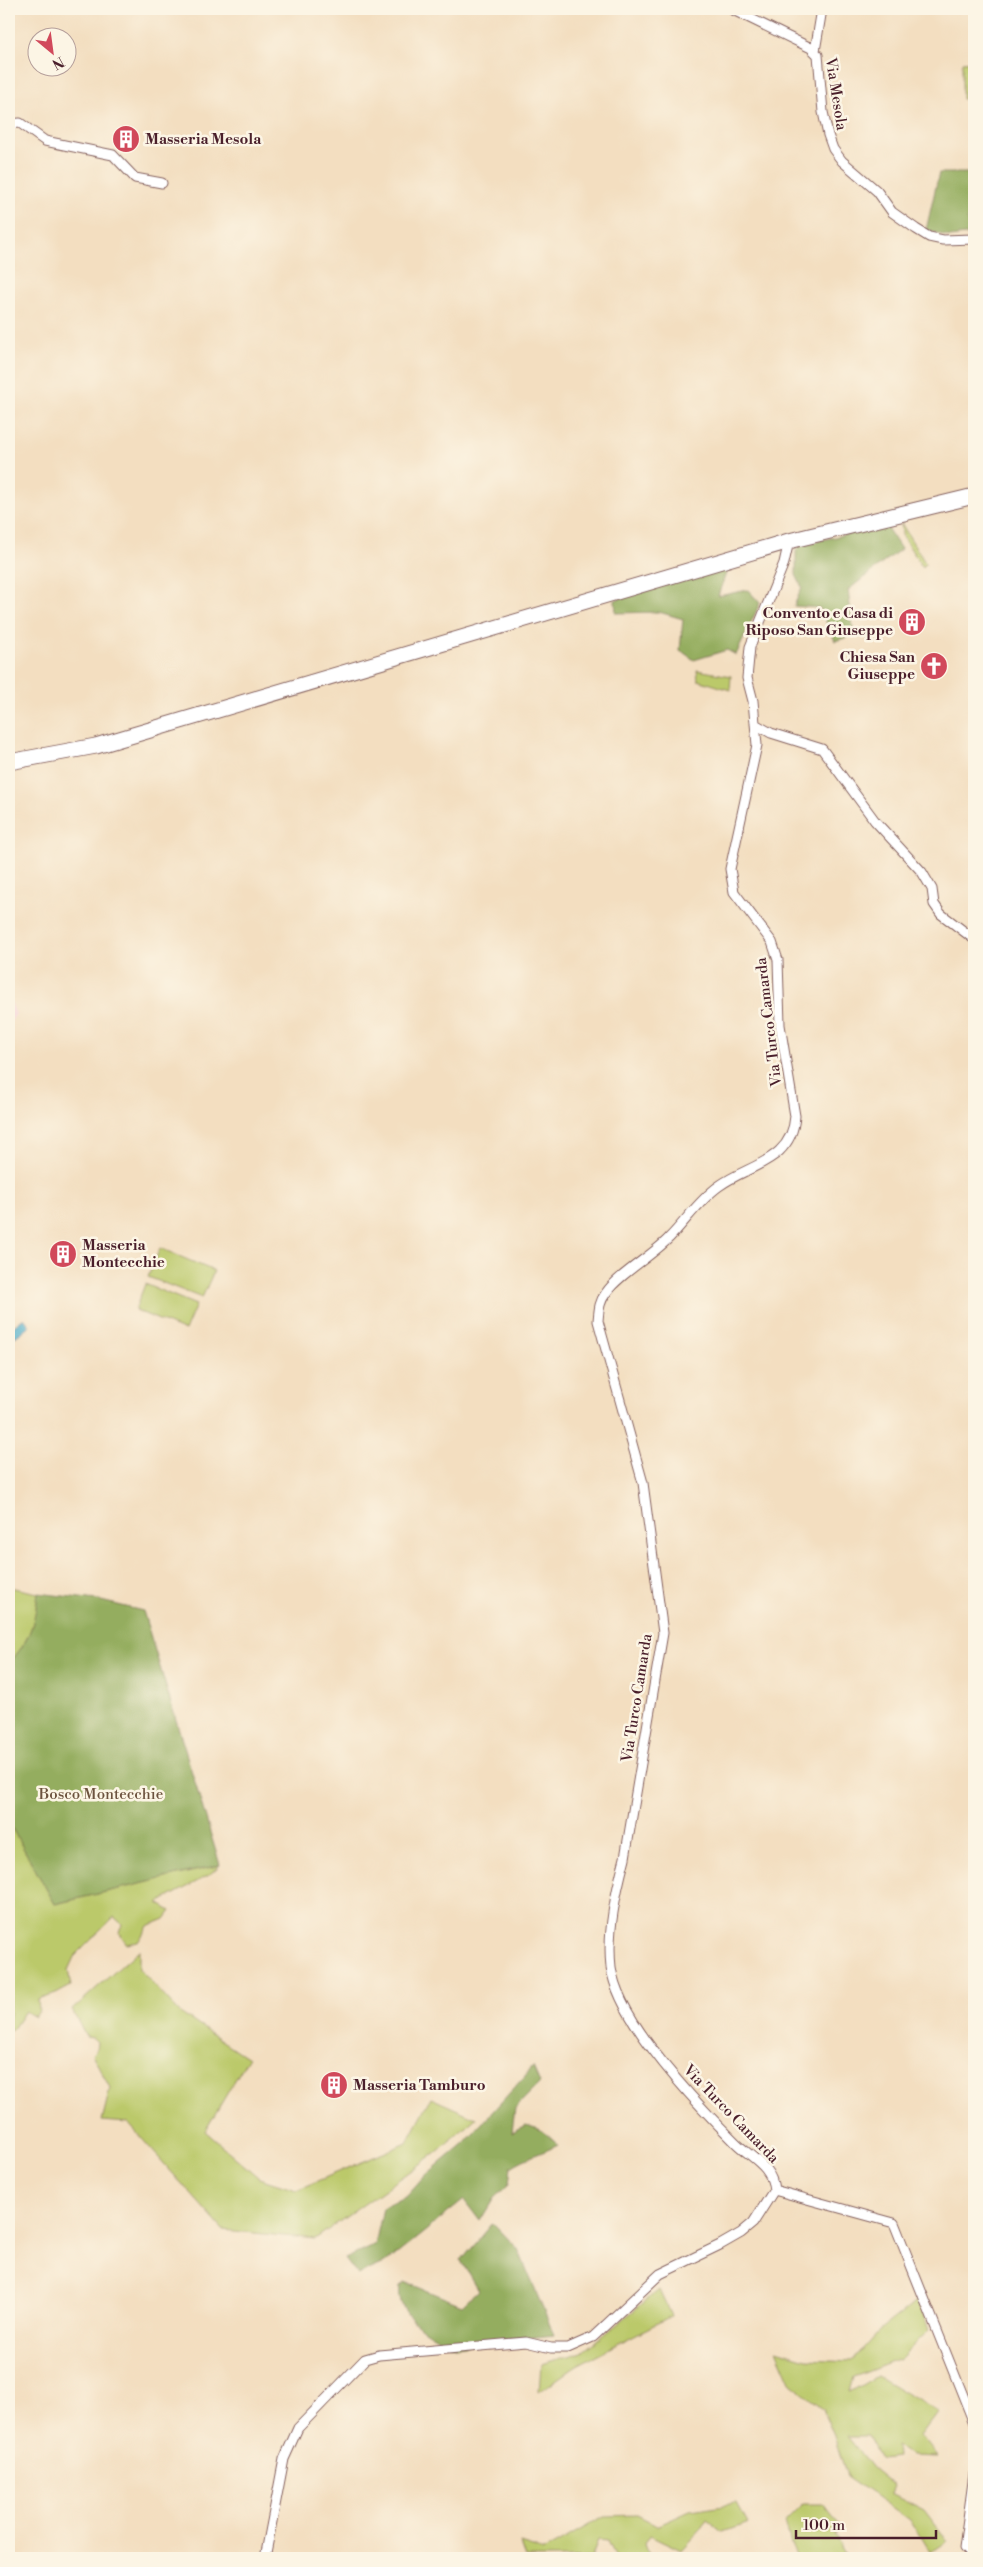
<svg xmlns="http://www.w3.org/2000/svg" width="983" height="2567" font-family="'Libre Bodoni',serif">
<rect width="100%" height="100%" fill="#fcf5e5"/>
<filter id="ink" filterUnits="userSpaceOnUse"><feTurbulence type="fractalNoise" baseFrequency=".02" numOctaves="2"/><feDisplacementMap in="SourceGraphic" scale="10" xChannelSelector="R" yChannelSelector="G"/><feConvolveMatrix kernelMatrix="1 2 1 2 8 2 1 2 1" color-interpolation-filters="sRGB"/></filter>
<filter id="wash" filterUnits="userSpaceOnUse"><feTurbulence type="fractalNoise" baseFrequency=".0096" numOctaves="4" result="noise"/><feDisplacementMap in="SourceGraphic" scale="20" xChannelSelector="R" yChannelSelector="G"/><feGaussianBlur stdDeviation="1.12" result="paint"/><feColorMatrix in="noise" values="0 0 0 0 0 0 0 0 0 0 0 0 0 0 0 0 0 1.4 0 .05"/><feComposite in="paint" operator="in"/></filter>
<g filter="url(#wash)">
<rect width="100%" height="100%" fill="#f3dec0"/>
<path fill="#f5cfda" d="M9 998 16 1014 9 1024Z"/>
<path fill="#bbc96b" stroke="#82744b" d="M974 61V99H962V62Z
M901 523 926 564 922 567 902 535Z
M697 670 731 676 730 690 698 680Z
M160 1248 214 1271 202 1298 148 1277Z
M145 1284 196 1305 185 1331 135 1310Z
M9 1587 38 1593C35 1622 30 1641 9 1663Z
M9 1823 55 1904 220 1865 209 1875 158 1903 171 1911 165 1919 148 1926 138 1942 127 1944 119 1933 122 1924 114 1917 74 1957 68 1970 71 1986 56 1994 38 2000 39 2011 35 2017 25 2011 13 2029 9 2030Z
M139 1950V1969L180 2013 248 2058 205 2131 259 2178 296 2190 407 2143 431 2098 476 2118 436 2153 315 2239 223 2230 128 2123 102 2121 110 2088 92 2054 96 2050 97 2042 93 2038 86 2037 72 2010Z
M659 2290 671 2316 577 2365 539 2392 541 2364 583 2352Z
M918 2300 929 2330 900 2359 854 2377 850 2392 877 2376 938 2412 920 2436 937 2457 911 2456 896 2445 897 2457 880 2459 868 2436H847L872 2468 894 2486 891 2493 924 2510 948 2541 930 2553 910 2520 847 2476 834 2436 822 2408 791 2384 776 2350 806 2359 852 2361 879 2331Z
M737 2503 748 2523 723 2532 707 2519 700 2530 681 2550 650 2535 645 2543 650 2558H615L607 2541 598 2540 591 2558H526L521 2544 543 2551 605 2516 637 2515 657 2525 690 2510Z
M803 2504H823L841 2527 835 2535 847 2558H798L792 2547 785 2522Z"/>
<path fill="#94ad5f" stroke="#6f6645" d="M939 173H974V217L967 219 973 234 950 237 926 230Z
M885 525 901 549 848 590 854 635 835 641 820 608 794 606 802 587 796 575V550L801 545Z
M723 567 726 573 718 596 748 590 760 603 736 655 727 650 694 660 680 650 683 619 659 612 616 613 615 600Z
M38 1593 97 1600 143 1611 220 1865 55 1904 9 1823V1663C30 1641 35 1622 38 1593Z
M533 2067 540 2083 515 2108 512 2132 527 2125 543 2131 558 2145C543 2153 526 2157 511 2167L509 2184 494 2198 480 2221 464 2200 387 2262 357 2275 345 2259 375 2245 383 2208 407 2196 426 2175 464 2143Z
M493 2223 518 2249 554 2335 454 2346C430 2336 395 2316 400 2286L405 2282 462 2305 478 2290 461 2261Z"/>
<path fill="#4cadcb" stroke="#4b667b" d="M24 1318 30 1326 15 1337 9 1330Z"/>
</g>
<g filter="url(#ink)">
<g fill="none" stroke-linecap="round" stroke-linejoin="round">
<g stroke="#85625f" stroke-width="11">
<path id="minor" d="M731 9 811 48 818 55 823 112 828 135 833 149 842 161 877 191 892 212 916 229 929 237 943 240 974 239
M815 51 822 9
M9 124 20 123 45 141 113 155 135 178 162 183
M755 724 771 733 822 749 875 821 922 872 932 889 934 904 941 914 974 939
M774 2190 894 2223 974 2423
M265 2558 284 2459 298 2428 365 2359 379 2355 526 2342 551 2348H568L593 2337 660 2274 720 2245 741 2233 753 2223 774 2190C772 2166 751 2158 735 2142 696 2103 618 2022 611 1967 607 1931 616 1892 625 1858L663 1633 643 1483 598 1321C599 1310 599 1302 606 1293 619 1274 652 1256 669 1238 686 1221 698 1201 719 1186 749 1164 792 1162 795 1116L780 1025 778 960 772 942 734 892 730 869 757 745 753 701 747 678 750 647 784 563 789 541
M974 2558 964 2548 974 2474"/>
</g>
<g stroke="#85625f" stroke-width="17">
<path id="primary" d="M9 762 96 746 789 541 974 496"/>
</g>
<use href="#minor" stroke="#fff" stroke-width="9"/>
<use href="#primary" stroke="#fff" stroke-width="15"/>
</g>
</g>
<defs>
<g id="building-disc" transform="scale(1.4375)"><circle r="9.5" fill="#d1495b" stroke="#fcf5e5"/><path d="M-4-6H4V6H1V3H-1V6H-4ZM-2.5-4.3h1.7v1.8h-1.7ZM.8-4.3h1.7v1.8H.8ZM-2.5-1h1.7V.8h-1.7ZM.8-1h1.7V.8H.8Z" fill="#fff"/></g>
<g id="church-disc" transform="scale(1.4375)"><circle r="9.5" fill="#d1495b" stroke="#fcf5e5"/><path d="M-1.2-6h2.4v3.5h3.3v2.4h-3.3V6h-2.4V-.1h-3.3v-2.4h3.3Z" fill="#fff"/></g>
</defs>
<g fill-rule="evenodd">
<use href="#building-disc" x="126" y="139"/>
<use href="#building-disc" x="912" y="622"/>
<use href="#church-disc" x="934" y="666"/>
<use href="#building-disc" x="63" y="1254"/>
<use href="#building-disc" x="334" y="2085"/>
</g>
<g text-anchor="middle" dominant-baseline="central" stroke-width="5" stroke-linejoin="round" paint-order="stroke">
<g font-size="15" fill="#4a1f2b" stroke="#fcf5e5">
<text transform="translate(836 94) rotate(81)">Via Mesola</text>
<text transform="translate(769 1022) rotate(-97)">Via Turco Camarda</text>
<text transform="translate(637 1698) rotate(-81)">Via Turco Camarda</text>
<text transform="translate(731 2114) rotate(46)">Via Turco Camarda</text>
</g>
<g font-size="15" font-weight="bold" fill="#4a1f2b" stroke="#fcf5e5" text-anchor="start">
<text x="145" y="139">Masseria Mesola</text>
<text x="893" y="613" text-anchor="end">Convento e Casa di<tspan x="893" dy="17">Riposo San Giuseppe</tspan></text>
<text x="915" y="657" text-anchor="end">Chiesa San<tspan x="915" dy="17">Giuseppe</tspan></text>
<text x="82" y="1245">Masseria<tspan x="82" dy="17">Montecchie</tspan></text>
<text x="353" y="2085">Masseria Tamburo</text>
</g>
<g font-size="15" fill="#6c523e" stroke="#fcf5e5">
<text x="101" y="1794">Bosco Montecchie</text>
</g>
</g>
<rect width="983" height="2567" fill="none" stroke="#fcf5e5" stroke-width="30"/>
<g transform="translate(52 52) rotate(151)"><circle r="24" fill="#fcf5e5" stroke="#b59f9b"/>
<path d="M0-4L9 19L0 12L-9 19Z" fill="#d1495b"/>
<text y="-8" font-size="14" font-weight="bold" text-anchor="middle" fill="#4a1f2b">N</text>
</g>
<path d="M796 2530v8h140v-8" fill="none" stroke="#4a1f2b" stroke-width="2.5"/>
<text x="803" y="2530" font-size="15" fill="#4a1f2b" stroke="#fcf5e5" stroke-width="4" paint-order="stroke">100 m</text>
</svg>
